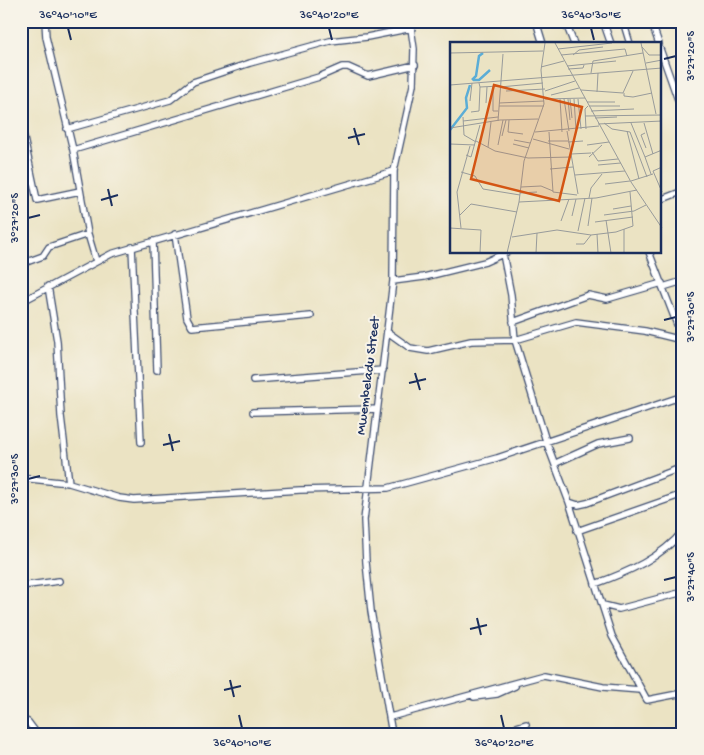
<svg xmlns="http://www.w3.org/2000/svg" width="704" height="755" font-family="'Gochi Hand',sans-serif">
<rect width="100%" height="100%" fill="#f7f3e8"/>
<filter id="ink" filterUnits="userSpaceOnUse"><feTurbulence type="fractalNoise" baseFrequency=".02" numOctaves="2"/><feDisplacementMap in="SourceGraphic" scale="10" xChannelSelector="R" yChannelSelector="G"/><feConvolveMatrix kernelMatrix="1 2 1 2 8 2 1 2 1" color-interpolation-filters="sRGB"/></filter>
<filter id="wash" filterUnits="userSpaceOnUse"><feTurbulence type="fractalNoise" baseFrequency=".0096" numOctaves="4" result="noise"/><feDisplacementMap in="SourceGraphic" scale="20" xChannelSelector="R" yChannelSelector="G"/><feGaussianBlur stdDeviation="1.12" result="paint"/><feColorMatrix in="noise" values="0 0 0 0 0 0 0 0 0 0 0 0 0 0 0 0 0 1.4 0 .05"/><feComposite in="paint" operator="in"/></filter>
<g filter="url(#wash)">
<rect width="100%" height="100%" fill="#ebe3c3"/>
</g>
<g filter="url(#ink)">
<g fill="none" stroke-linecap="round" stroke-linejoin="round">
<g stroke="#3a4a6d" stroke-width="8">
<path id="minor" d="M45 21 46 37 73 150 88 234 96 261
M536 21 543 44
M565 21 574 44
M603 21 611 44
M623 21 630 44
M651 21 659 44
M660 49 683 114
M21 124 37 200 80 191
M67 129 170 100 193 82 250 63 330 41 367 37 412 28
M73 150 319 77 342 67H348L368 76 415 65
M660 200 683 191
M175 234 187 318 192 327 311 316
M153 241 157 370
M132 247 141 442
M649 252 683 340
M503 254 511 295 515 340 546 441 569 502 612 636 647 700 683 693
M21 264 43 256 49 247 88 234
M393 281 424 277 485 262 507 252
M48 286 57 341 61 416 69 483
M663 287 683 281
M21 302 111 254 394 171
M513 322 588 295 607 299 662 283
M389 333 410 348 428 351 471 341 515 340 576 322 645 331 682 340
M253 380 383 370
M253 412 376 409
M556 463 598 444 630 438
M21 478 69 483 119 498 134 500 300 490 388 488 497 458 683 396
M569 502 578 505 587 503 675 470
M577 531 683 494
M595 584C628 572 661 558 683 531
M21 586 59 581
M603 605 619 609 683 592
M474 697 497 694 515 686
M390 717 544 675 603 687 640 690
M21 719 28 722 37 734
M392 734 371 611 366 562 364 520 393 281 394 171 413 85 414 49 410 21
M495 734 526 724"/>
</g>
<use href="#minor" stroke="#fff" stroke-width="5.5"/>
</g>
</g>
<path fill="none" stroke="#1b2f5e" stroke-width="2" d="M68 28 71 40M329 28 332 40M591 28 594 40M664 59 676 56M354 128 359 145M348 138 365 134M108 189 112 206M101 200 118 195M28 218 40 215M664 320 676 317M415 373 420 390M409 383 426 379M169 434 173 451M163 445 180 441M28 479 40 476M664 580 676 577M477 618 481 635M470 629 487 625M230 680 234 697M224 690 241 686M239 715 242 728M501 715 504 728"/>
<g text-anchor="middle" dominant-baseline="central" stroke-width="4" stroke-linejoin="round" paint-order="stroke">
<g font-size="14" fill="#1b2f5e" stroke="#f7f3e8">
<text transform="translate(369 376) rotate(-83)">Mwembeladu Street</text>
</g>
</g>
<g transform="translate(450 42)">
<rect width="211" height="211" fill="#ebe3c3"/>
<path fill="none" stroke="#5badd6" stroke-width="2.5" d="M22 38 26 34 29 14 33 11M23 38H29L40 28M0 88 17 66 16 56 20 43"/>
<path fill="none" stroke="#989b9b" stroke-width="1" d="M105 1 181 140 212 186M191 1 206 72M192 5 199 13H212M108 7 162 1M0 11 93 9M111 13 175 7 177 14M123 13 129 8 153 5M196 21 212 18M117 24 166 19M91 25 114 19M118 27 133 26 134 23M141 31 143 19 193 11M29 41 30 45 50 44M0 43 212 26M43 45V69H48M50 45 93 41M131 48 173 51 183 29M56 49 95 47M95 49 125 39M147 50 148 31M174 51V54L183 55 202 51M101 53 129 46M95 57 135 56M110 57 112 90M114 57 119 89M118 57 120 78M120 57 122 76M124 57 126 88M128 57 131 87M20 59 22 41M137 60H165M36 61 37 45M49 61 94 59M49 64H94M139 64H170M141 69 184 67M21 70 29 69 30 45M135 74 212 73M13 75 14 93 26 100M145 76 167 75M59 78 58 90 73 92M13 79 48 75M48 79 53 12M154 81 162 87 180 90 197 135M181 81 195 115 212 108M194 81 203 112M148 82 212 79M0 86 50 78 88 77M136 87 135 67 138 64M117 89 128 152M177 89 189 137M85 90 149 84M99 90 103 150 127 153M195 91 191 93 196 106M52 94 56 78M83 97 119 107M64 98 80 101M26 99 45 109 78 116 122 115M98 99H118M118 100 133 99M0 102 25 103M63 102 79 106M48 103 53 78M137 103 159 100M38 105 41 80M142 110 148 119 168 117M121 112 141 111M16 113 21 115 30 83M139 115 152 103M195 115 201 132M148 123 171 121M212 125 203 129 212 150M100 127 123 125M11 130 25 134 33 147 70 153M125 133 175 129M181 139 203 132M155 142 180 139M71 145 91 144 103 149M70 151 87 150M139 156 141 146 152 132M69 160 146 156 187 148M163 167 181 164M10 173 21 162 67 170M154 173 184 169 196 163M122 174 126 157M156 178 161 211M111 179 119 157M145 180 183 175M138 184 142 156M0 186 31 188 30 211M11 186 7 150 20 104M174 187V211M128 189 135 156M147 192 148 211M62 195 107 188 141 193 166 190 183 184 180 150M126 202H134L141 193M57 211 69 160 74 119 94 62 91 28 95 1M86 211 87 191"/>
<path fill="#d45514" fill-opacity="0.15" stroke="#d45514" stroke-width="2.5" d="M44 43 132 65 109 159 21 137Z"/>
<rect width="211" height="211" fill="none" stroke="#1b2f5e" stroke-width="2.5"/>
</g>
<rect width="704" height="755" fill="none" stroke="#f7f3e8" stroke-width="55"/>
<rect x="28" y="28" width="648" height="700" fill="none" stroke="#1b2f5e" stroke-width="2"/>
<g font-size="12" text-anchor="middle" fill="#1b2f5e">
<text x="68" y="18">36°40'10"E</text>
<text x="329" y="18">36°40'20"E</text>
<text x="591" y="18">36°40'30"E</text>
<text transform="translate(690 56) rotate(-90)" y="4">3°27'20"S</text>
<text transform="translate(14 218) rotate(-90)" y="4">3°27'20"S</text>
<text transform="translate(690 317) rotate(-90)" y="4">3°27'30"S</text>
<text transform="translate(14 479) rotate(-90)" y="4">3°27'30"S</text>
<text transform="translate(690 577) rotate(-90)" y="4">3°27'40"S</text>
<text x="242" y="746">36°40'10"E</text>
<text x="504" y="746">36°40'20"E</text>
</g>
</svg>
